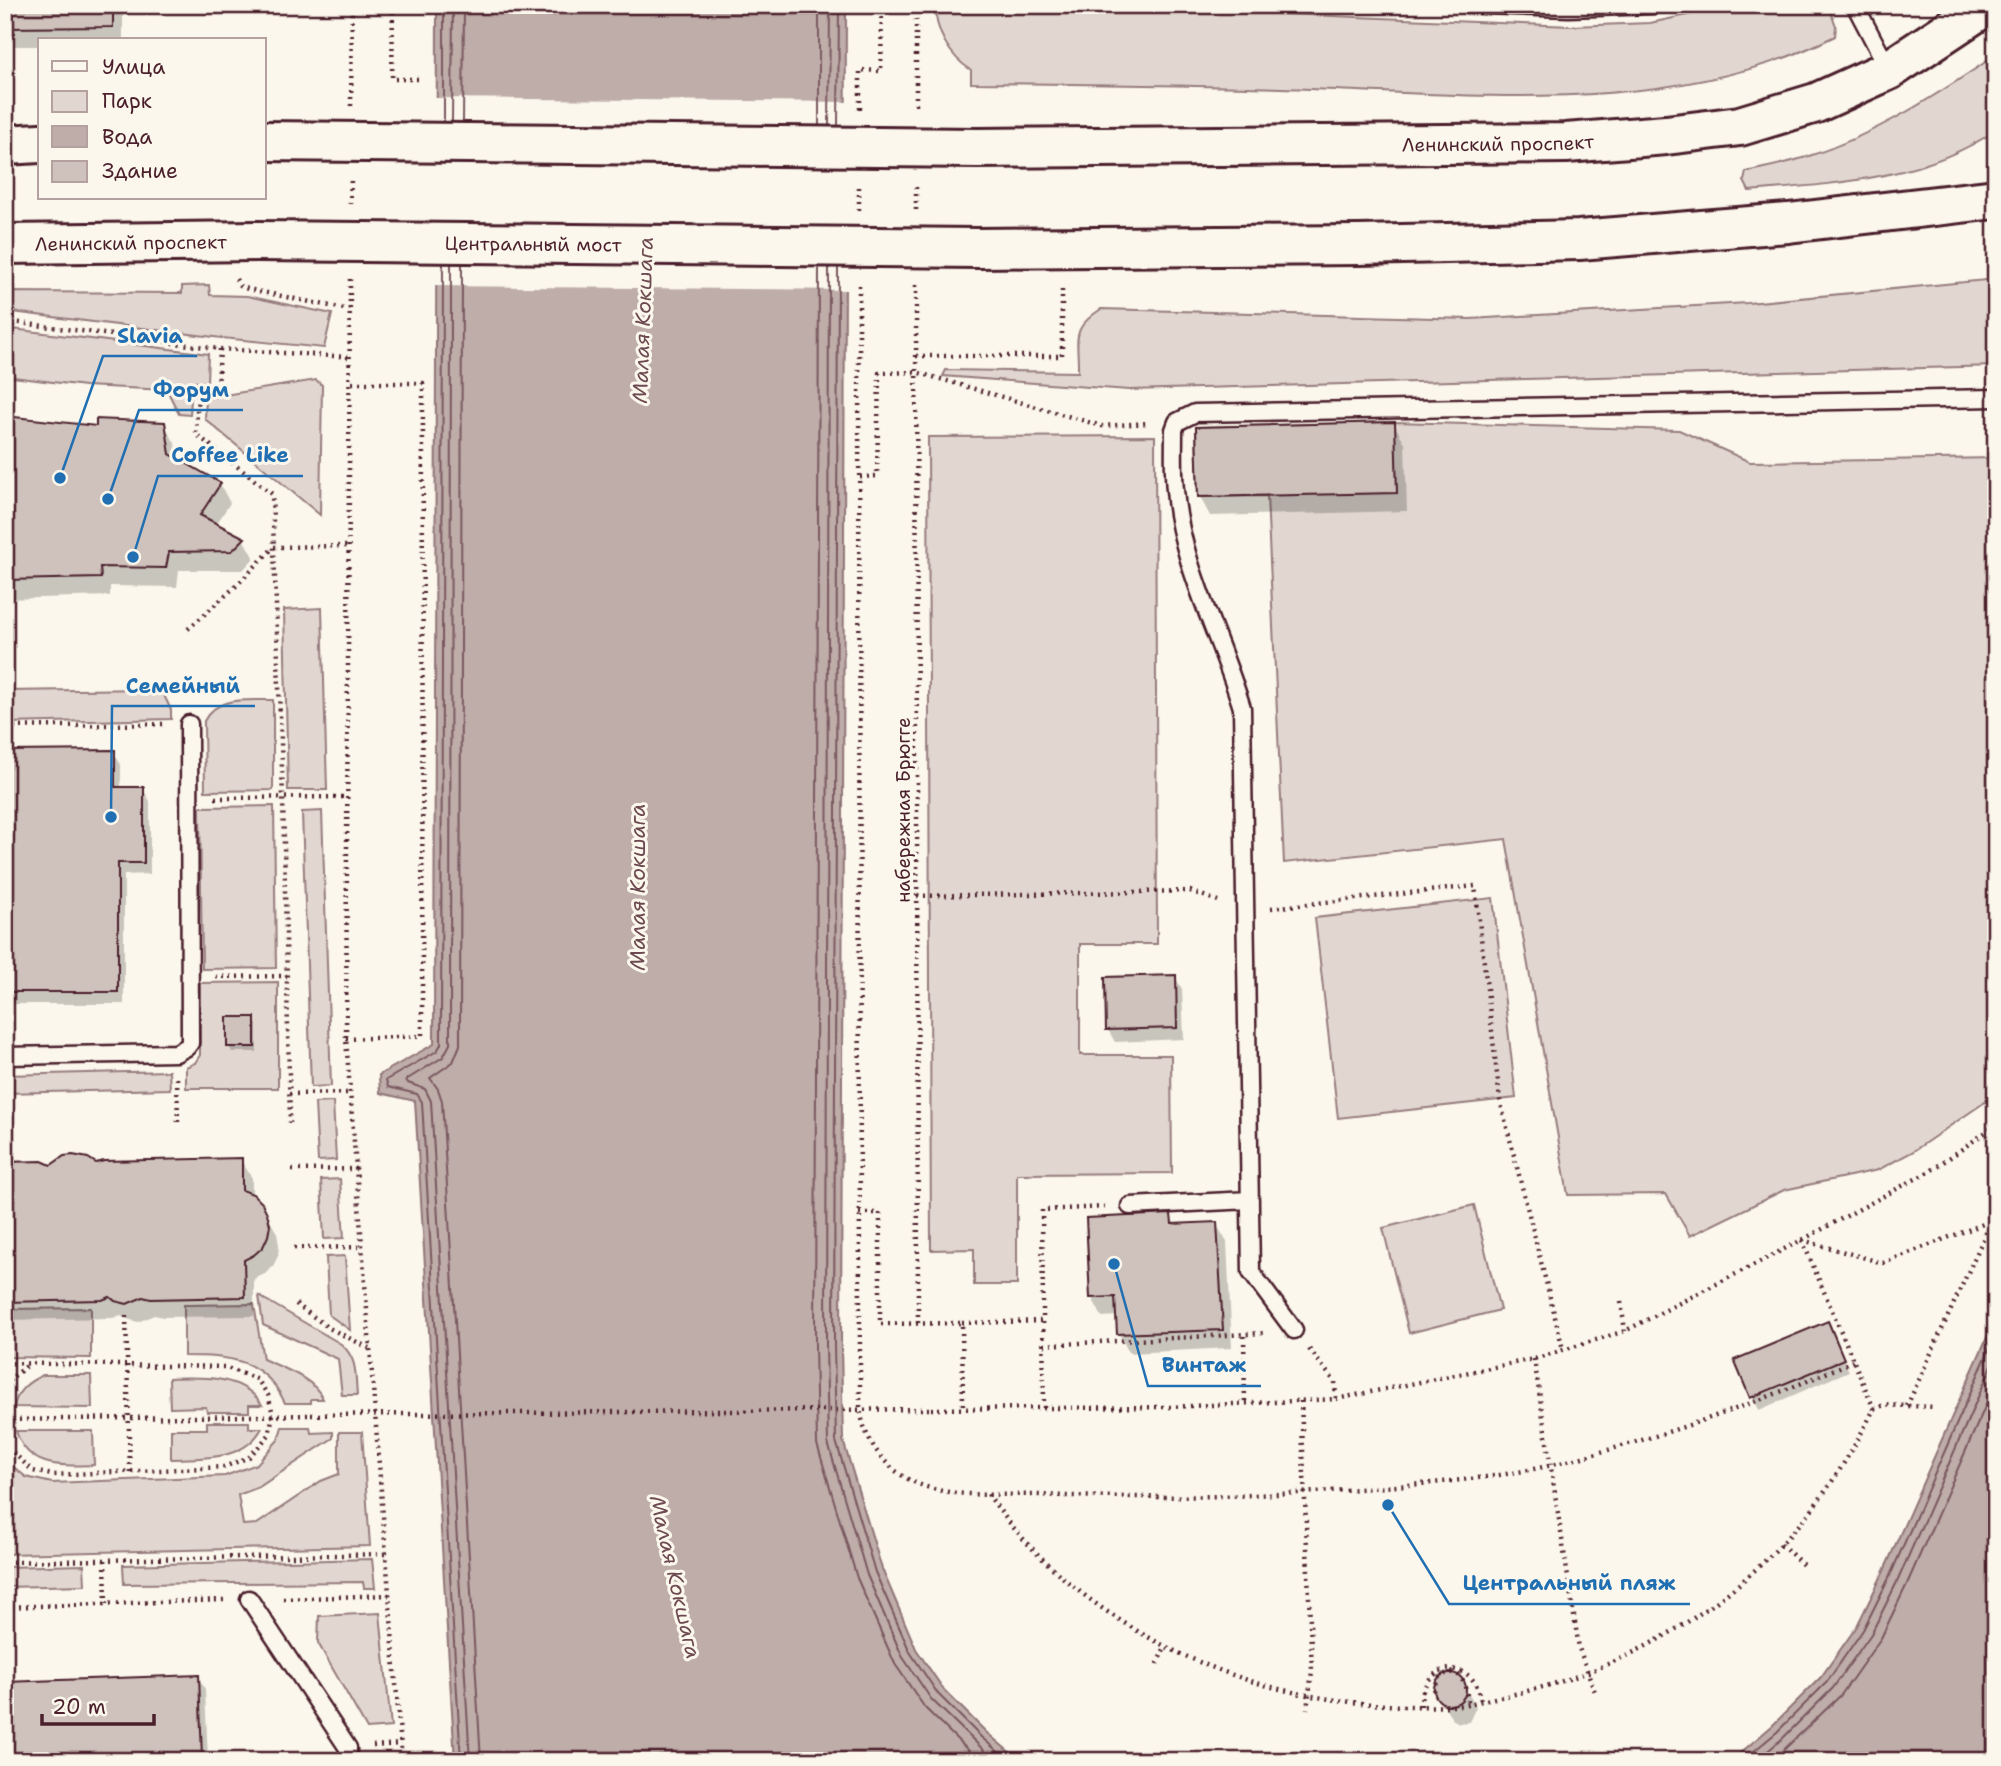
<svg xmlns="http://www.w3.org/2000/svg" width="2001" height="1766" font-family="'Shantell Sans',sans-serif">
<rect width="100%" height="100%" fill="#fbf7ec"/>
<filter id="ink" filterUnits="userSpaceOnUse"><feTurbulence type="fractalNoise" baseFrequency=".0143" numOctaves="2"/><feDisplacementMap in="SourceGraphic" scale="14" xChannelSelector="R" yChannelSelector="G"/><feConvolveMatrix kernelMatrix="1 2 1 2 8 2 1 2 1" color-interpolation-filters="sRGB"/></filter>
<g filter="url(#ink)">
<path fill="#e2d7d0" stroke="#967b7e" stroke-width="2" d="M935 5H1247L1258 10 1285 14 1572 26 1650 23 1735 5H1828L1836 26 1835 36C1678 116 1480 95 1310 89 1197 85 1084 84 971 83V70C950 57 935 31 935 5Z
M1996 55V130C1924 180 1833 184 1749 191L1744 181 1746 172C1767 167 1789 163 1809 156 1877 134 1937 95 1996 55Z
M1996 279V366L1129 390 943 376 946 370 1078 372C1079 339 1069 330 1101 309L1470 319 1748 303Z
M209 285 210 295 247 296 332 314 324 348 222 338 5 311V292L182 293V286Z
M5 328 208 354 207 382H192L190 415 179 414 167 390 85 386 5 376Z
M316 380 322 385 320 515 205 419 206 398Z
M1395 422 1679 430 1750 462 1996 458V1092L1988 1100 1912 1152 1878 1170 1784 1190 1690 1236 1666 1194 1568 1195 1506 839 1284 863 1267 496 1198 497 1196 427Z
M1155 436 1157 944H1080V1055H1171L1172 1173 1017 1174V1285H974V1249L931 1250 928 437Z
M322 608 327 790H288L284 610Z
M151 689 163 693 171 710V719L8 723 5 691Z
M273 700V790L205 791 204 721C217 695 248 701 273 700Z
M274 806 276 968 202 969 200 807Z
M322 811 331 1086 311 1087 302 812Z
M1493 898 1516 1098 1338 1118 1315 918Z
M278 982V1088H186V1067L195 1063 200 1055V983Z
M169 1071 170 1089 5 1093V1075Z
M333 1102 336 1160 318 1161 315 1103Z
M340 1179 344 1238 324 1239 321 1180Z
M1474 1205 1500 1310 1409 1333 1383 1228Z
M345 1256 350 1330 329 1315 326 1257Z
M259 1296 341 1344C358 1359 355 1374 357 1395H342L338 1359 263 1325Z
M254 1304 263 1359C283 1368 314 1378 323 1399H311V1403H285C264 1358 229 1356 184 1356V1305Z
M91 1308V1358L5 1357V1309Z
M43 1375H91L92 1408 14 1407C17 1390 28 1382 43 1375Z
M169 1378C200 1377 243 1374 262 1405H249V1412H207L206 1407 170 1408Z
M207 1422H249V1428H262C244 1461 204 1458 171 1459V1429H207Z
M282 1427H310L311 1433 333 1432V1438L259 1487 238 1495 243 1525 257 1524 321 1481 339 1474V1432H362L370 1546 5 1554V1460L26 1477 52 1483 225 1476 257 1464 278 1440Z
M16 1431H93L94 1465C61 1466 28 1469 16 1431Z
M372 1559 375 1588H364L363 1582 124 1584 123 1565Z
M84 1565 85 1585 5 1587V1567Z
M380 1613 391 1727 367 1729 318 1643 319 1616Z"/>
<path fill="#bfadaa" stroke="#907477" stroke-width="2" d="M437 5H846L841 1345 843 1440 882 1569 916 1649 944 1690 986 1732 1020 1761H455L415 1101 380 1093 379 1075 434 1044Z
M1996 1317V1761H1731L1772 1726 1821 1677 1857 1626 1883 1573Z"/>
<path fill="#fbf7ec" d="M433 98 849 102 848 290 432 286Z"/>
<path fill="#0003" d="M5 5H123V40H40V46H5Z
M5 417 97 428 164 424 175 443 178 460 220 484 230 503 216 525 243 539 254 558 243 570H179L177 587 110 586V596L5 599Z
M1394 424 1405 443 1407 511 1210 516 1200 497Z
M5 752H114L121 765V789H143L150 801V874L124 875V1004H5Z
M1175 977 1182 989 1184 1039 1115 1042 1108 1030 1106 979Z
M254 1019 257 1024V1052H232L229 1047Z
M241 1160 252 1178V1196L260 1204 277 1233 279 1245 278 1256 273 1266 265 1274 254 1279V1316L163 1317 154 1315 138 1322 127 1319 121 1315 113 1318 5 1320V1189L51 1167Z
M1170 1216 1176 1226 1216 1224 1227 1242 1232 1348 1129 1353 1119 1334 1118 1316 1102 1317 1092 1298Z
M1827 1323 1849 1371 1759 1410 1736 1361Z
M1447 1675 1460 1679 1476 1707 1469 1722 1459 1723 1452 1719 1436 1691 1439 1680Z
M198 1677 205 1689 208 1760 286 1756 289 1761H5Z"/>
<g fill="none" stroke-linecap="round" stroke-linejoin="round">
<path stroke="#79585e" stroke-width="2" d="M444 122V5
M452 122 453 5
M463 122 464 5
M819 125V5
M829 126 830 5
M838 126 839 5
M443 264 441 1044 437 1051 386 1080 388 1087 417 1094 422 1102 461 1761
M451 264 450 1044 443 1057 406 1080 408 1083 425 1089 431 1101 470 1761
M462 264 460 1045 453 1062 430 1078 438 1089 442 1101 481 1761
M819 267 815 1345 817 1444 857 1578 895 1664 925 1708 979 1761
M829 268 826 1345 828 1443 867 1575 902 1656 931 1699 995 1761
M838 268 834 1345 836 1441 875 1572 910 1652 938 1694 981 1737 1009 1761
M1742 1761 1777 1732 1827 1682 1863 1630 1890 1576 1996 1334
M1756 1761 1783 1738 1833 1688 1871 1634 1898 1580 1996 1356
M1772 1761 1841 1695 1881 1638 1907 1584 1996 1382"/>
</g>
<path fill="#cfc2bc" stroke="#4a1f2b" stroke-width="2" d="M5 5H113V27L5 28Z
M5 416 96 426V419L165 422 170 454 221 483 200 515 245 538 232 551 169 552 166 568 100 567 101 578 5 580Z
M1395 422 1397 493 1198 497 1196 427Z
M115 750V787H144V863H118V992H5V751Z
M1176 975 1177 1028 1106 1030 1105 977Z
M227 1017H255V1047H227Z
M73 1155 88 1158 96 1163 104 1161 242 1158V1190L253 1194 262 1203 267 1213 270 1225 268 1236 263 1247 254 1255 244 1260 245 1297 151 1299 143 1297 127 1304 115 1301 110 1297 102 1300 5 1302V1162L42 1161 51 1165 64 1156Z
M1171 1214 1172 1224 1217 1222 1223 1330 1117 1334 1115 1297 1090 1298 1086 1218Z
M1828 1321 1844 1359 1750 1398 1734 1360Z
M1434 1689a16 16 0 1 1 32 0a16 16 0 1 1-32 0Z
M199 1675 202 1758 287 1754 288 1761H5V1682Z"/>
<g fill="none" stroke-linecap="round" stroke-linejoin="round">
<g stroke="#4a1f2b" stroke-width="21">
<path id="lane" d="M1483 5 1569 8 1653 5
M1855 5 1889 70
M5 1056 176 1053 187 1047 190 1043 189 724
M1130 1206 1250 1200
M1294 1330 1251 1272 1242 708C1221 638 1180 562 1175 490 1173 471 1174 450 1174 430L1177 422 1195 413 1996 398
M249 1599 348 1748V1761"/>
</g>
<g stroke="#4a1f2b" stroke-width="44">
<g id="primary">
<path d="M5 145 40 143"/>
<path id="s1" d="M978 148 1566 143 1666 135 1740 126 1816 103 1889 70 1987 5"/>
<path id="s2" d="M5 244 257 241"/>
<path d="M977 248 1359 245 1579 240 1788 223 1996 199"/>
</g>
</g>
<path stroke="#4a1f2b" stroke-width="4.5" stroke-dasharray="2 5" stroke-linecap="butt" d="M393 5 392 79H423
M916 5V108
M351 106 352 5
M860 109V70L881 71 882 5
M350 204 351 178
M859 210V184
M916 210V184
M236 279 240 286 248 289 349 310
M350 279 346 1039 402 1761
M859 285 860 1405C862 1441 888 1473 921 1485 954 1498 1001 1494 1037 1495 1149 1499 1261 1497 1372 1488 1432 1483 1493 1479 1552 1465 1655 1439 1756 1405 1853 1361
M916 285 918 1324
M5 321 220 349 349 357
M220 349 218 386 198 390 196 434 272 494 283 797 290 1123
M916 356H1062V286
M860 477 877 476 879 373 916 372 1102 426 1148 423
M188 629 236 586 274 547 348 546
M7 727 163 724
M215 798 347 797
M917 896 1190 891 1218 901
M1271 908 1475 886 1500 1100 1563 1349
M216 977 287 976
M346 1039 422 1036 423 383H349
M177 1078 178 1125
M289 1094 350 1093
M292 1170 356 1169
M859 1213H880V1324L962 1323 963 1409
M1802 1240 1883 1263 1996 1219
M1802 1240 1874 1409
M294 1248 362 1247
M1621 1302 1625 1331
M296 1304 329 1328 369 1348
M126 1316 130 1472
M962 1323 1044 1321
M1244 1336 1245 1404
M1044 1345 1265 1333
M1534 1359 1579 1648 1595 1692
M5 1363 224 1367 257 1379 268 1395 273 1414 269 1435 249 1457 224 1467 52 1475 33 1471 5 1445
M5 1387 10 1379 28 1365
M1336 1399 1534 1359 1625 1331 1802 1240 1932 1170 1996 1125
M1301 1401 1312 1671 1307 1709
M1907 1406 1991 1222
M1044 1408 1042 1210 1105 1207
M931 1409 1169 1407 1336 1399 1335 1382 1309 1349
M5 1420 311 1415
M988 1494C1037 1566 1111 1623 1190 1658 1259 1689 1329 1703 1404 1706 1420 1706 1437 1707 1453 1706 1467 1705 1481 1701 1495 1698 1609 1677 1713 1620 1791 1534 1825 1497 1851 1454 1874 1409L1884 1405 1935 1407
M1781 1544 1803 1565
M105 1560 106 1604
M5 1562 385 1554
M283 1599 389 1595
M5 1607 225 1600
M1157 1664 1165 1647
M1434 1691 1438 1678C1461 1662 1466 1685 1468 1703
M1421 1706C1420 1660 1476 1656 1481 1701
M373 1746 401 1744"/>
<use href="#lane" stroke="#fbf7ec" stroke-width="16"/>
<use href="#primary" stroke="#fbf7ec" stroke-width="38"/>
<g stroke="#4a1f2b" stroke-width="44" stroke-linecap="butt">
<g id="primary-bridge">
<path d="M264 141 978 148"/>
<path id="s3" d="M257 241 977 248"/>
</g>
</g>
<path stroke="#4a1f2b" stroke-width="4.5" stroke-dasharray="2 5" stroke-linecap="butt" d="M311 1415 931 1409"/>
<use href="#primary-bridge" stroke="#fbf7ec" stroke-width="38"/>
</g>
</g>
<g text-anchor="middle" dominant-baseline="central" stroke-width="6" stroke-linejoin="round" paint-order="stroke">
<g font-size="19" fill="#4a1f2b" stroke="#fbf7ec">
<text stroke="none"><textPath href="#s1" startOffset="520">Ленинский проспект</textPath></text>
<text stroke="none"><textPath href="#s2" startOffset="126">Ленинский проспект</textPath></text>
<text stroke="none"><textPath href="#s3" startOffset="276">Центральный мост</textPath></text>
<text transform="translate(903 810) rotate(-90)">набережная Брюгге</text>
</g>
<g font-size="21" font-style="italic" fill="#6d4a51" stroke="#fbf7ec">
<text transform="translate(643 320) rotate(-88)">Малая Кокшага</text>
<text transform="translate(638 887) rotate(-90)">Малая Кокшага</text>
<text transform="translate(675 1577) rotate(77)">Малая Кокшага</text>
</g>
</g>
<path fill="none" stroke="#1f6fb2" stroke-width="2.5" d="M60 478L103 356H197M108 499L139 410H243M133 557L158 476H303M111 817L112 706H255M1114 1264L1148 1386H1261M1388 1505L1449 1604H1690"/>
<g fill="#1f6fb2" stroke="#fbf7ec" stroke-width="2.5">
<circle cx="60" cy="478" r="7"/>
<circle cx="108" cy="499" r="7"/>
<circle cx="133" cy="557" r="7"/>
<circle cx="111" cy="817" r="7"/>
<circle cx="1114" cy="1264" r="7"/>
<circle cx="1388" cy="1505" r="7"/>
</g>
<g font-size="21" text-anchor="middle" font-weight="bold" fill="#1f6fb2" stroke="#fbf7ec" stroke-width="6" stroke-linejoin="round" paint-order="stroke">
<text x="150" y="343">Slavia</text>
<text x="191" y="397">Форум</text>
<text x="230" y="462">Coffee Like</text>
<text x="183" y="693">Семейный</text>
<text x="1204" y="1372">Винтаж</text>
<text x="1569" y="1590">Центральный пляж</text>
</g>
<rect width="2001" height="1766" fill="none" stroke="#fbf7ec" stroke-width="28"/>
<rect x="14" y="14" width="1973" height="1738" fill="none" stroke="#4a1f2b" stroke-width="2.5" filter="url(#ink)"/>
<rect x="38" y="38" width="228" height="161" fill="#fbf7ec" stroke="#b4a19f" stroke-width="2"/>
<rect x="52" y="61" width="35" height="10" fill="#fbf7ec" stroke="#b4a19f" stroke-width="2"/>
<text x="102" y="74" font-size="21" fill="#4a1f2b">Улица</text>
<rect x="52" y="91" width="35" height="21" fill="#e2d7d0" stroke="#b4a19f" stroke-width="2"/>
<text x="102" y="108" font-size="21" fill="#4a1f2b">Парк</text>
<rect x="52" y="126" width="35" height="21" fill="#bfadaa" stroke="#b4a19f" stroke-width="2"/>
<text x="102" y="144" font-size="21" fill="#4a1f2b">Вода</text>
<rect x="52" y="161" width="35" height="21" fill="#cfc2bc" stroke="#b4a19f" stroke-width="2"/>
<text x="102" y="178" font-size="21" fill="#4a1f2b">Здание</text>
<path d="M42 1714v10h112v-10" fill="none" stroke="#4a1f2b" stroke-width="3.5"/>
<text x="52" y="1714" font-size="21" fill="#4a1f2b" stroke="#fbf7ec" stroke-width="5" paint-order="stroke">20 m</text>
</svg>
